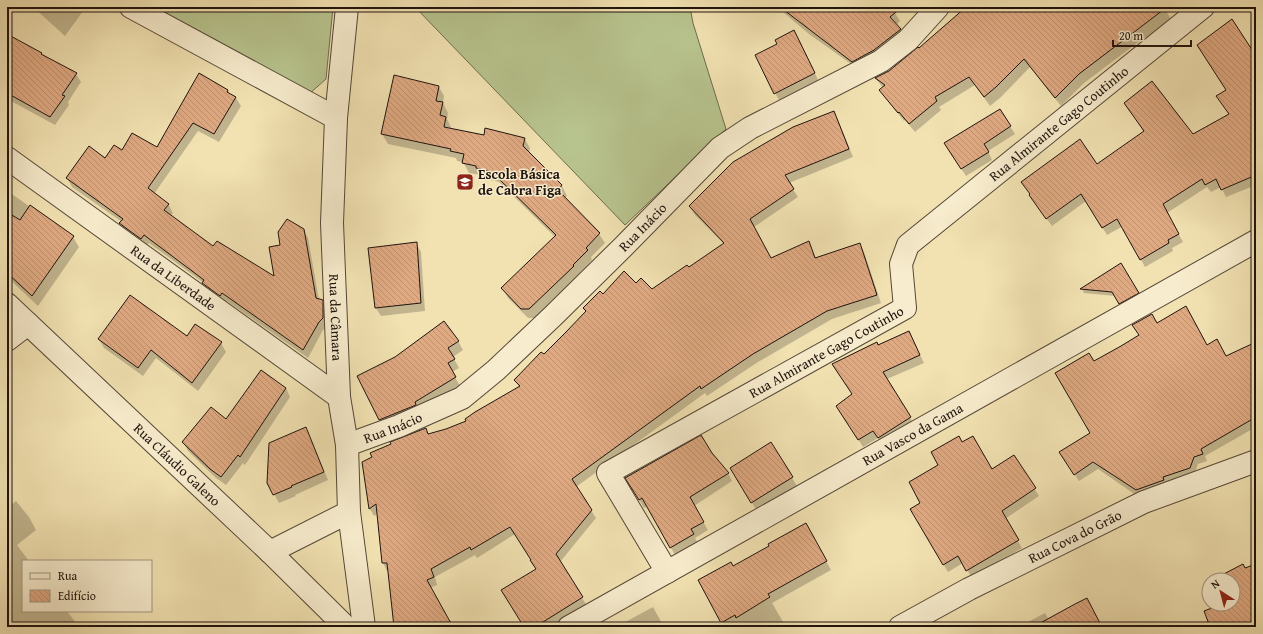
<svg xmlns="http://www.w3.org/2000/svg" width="1263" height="634" font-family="'Gentium Book Plus',serif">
<defs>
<pattern id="building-back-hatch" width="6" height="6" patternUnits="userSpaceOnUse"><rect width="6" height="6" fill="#dfa982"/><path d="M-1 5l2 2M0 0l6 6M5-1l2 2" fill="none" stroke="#bf916f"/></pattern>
</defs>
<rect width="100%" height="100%" fill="#f2e2b2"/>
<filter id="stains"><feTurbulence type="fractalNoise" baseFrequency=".005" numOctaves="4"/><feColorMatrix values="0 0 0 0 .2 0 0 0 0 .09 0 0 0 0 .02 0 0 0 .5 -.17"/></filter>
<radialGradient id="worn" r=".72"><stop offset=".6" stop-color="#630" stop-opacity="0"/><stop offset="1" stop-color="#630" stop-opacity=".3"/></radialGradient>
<path fill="#b8c48e" stroke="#6c6c4e" d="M150 7H333L326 79 308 95Z
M415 7H690L693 23 726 129 625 225Z"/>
<path fill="#0003" d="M33 7H86L65 36Z
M781 7H889L895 13 900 21 896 25 900 30 905 38 858 69 809 34 784 13Z
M967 7H1175L1167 13 1171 19 1146 38 1145 37 1084 83 1061 106 1030 67 1001 97 990 106 975 85 939 107 941 110 915 132 905 120 904 121 886 99 881 90 883 88 876 79 889 72 919 50Z
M7 35 76 74 81 82 68 102 69 105 55 125 11 101 7 106Z
M799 40 819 82 780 102 756 56Z
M1256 58V185L1226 197 1221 187 1211 192 1207 187 1167 213 1183 242 1172 248 1173 251 1145 267 1123 226 1107 235 1086 201 1052 226 1035 203 1097 166 1144 132 1125 104 1193 135 1230 115 1227 90Z
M439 87 444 96 443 103 448 113 447 119 451 127V129L484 136 524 138 530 148 529 153 562 186 567 196 564 198 599 234 605 243 591 257 592 260 578 275V276L535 318H528L508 298 503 288 555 237 499 182 482 178 481 175 469 173 463 162 457 161 456 158 388 144 382 134Z
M228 90 230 95 236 98 241 106 219 142 198 131 154 194 168 204 173 213 170 216 214 247 275 278 281 246 303 229 308 238 319 300 322 301 327 309 328 327 323 330 308 358 227 301 225 303 208 291 204 283 149 243 146 247 125 232 120 223 122 222 72 187 67 178 122 151 158 148Z
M999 110 1015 134 988 151 992 160 966 176 950 151Z
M833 112 838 120 853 157 789 183 798 197 754 227 771 259 809 242 816 258 860 244 864 252 881 303 832 319 758 362 707 396 705 393 576 487 596 518 560 562 587 606 552 627H525L536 570 532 560 515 534 477 558 475 555 435 577 437 585 430 588 448 621 450 620 455 627H399L389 571H387L383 563 378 514 374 516 370 509 363 463 428 435 447 430 467 422 519 387 515 381 544 356 603 295 636 284 652 290 688 268 724 244 695 215 690 207Z
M7 188 9 192 73 237 79 247 38 306 7 277Z
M416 243 421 252 425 311 381 316 376 308Z
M1120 265 1140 297 1122 307 1115 296 1084 293 1082 289Z
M1157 324 1206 346 1226 358 1256 343V427L1205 456 1207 461 1198 464 1194 475 1140 498 1098 469 1079 481 1065 460 1091 434 1093 363 1122 346Z
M196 325 221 343 226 352 198 391 156 358 143 376 104 348 99 339 187 337Z
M909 332 924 363 887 379 915 426 883 445 878 438 863 447 842 414 853 395Z
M458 341 463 350 453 357 459 368 452 372 460 386 419 411 385 428 358 376Z
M286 388 290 397 245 465 243 463 226 485 216 478 188 451 183 442Z
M306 429 310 437 328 480 295 495 296 496 279 503 274 494Z
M771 443 797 486 757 511 736 477Z
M962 443 992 471 1014 456 1039 496 1005 519 1022 548 972 578 963 563 948 572 911 509 922 503 940 465Z
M711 454 728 473 732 481 694 506 708 530 695 538 698 543 675 555 648 506 644 508 627 478Z
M16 501 29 517 36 530 17 545 29 561H23V611H67L79 627H7V508Z
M806 524 831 570 772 603 786 627H724L699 581 733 568Z
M653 607 664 627H616Z
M1045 613 1049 620 1102 627H1026L1024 624Z
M1143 624 1145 627H1138Z"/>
<path fill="url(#building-back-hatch)" stroke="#1f130e" d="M780 7H902L890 17 901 29 874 50 852 62Z
M966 7H1167L1079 74 1055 98 1024 59 996 87 984 97 969 77 935 97 937 101 909 124 899 112 898 113 879 90 885 85 875 78 889 71 918 47 919 48Z
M1232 19 1256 56V175L1221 190 1216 179 1205 185 1202 179 1163 204 1179 234 1168 240 1169 243 1140 260 1117 219 1102 228 1081 194 1046 219 1029 195 1030 194 1021 182 1080 139 1097 164 1144 131 1124 103 1152 81 1193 134 1229 114 1216 96 1226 90 1197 45Z
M794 30 815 73 774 94 755 55 777 44 775 40Z
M7 34 42 53 41 54 77 73 62 95 65 96 50 117 7 93Z
M199 73 228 90 227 92 236 97 214 134 193 123 148 188 169 204 164 210 213 246 217 241 274 276 269 247 280 245 278 232 287 219 304 229 316 298 323 300V318L319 322 303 350 222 293 220 296 202 283 204 280 144 235 141 239 119 223 123 219 66 178 89 146 105 158 114 145 122 150 132 133 157 147Z
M394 75 439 86 436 101 443 102 440 115 446 117 444 127 484 135 485 128 525 138 523 146 562 185 558 190 600 233 586 248 588 250 573 265 574 266 529 309H521L501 288 556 235 492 172 476 168V166L462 163 464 154 450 151 451 149 381 134Z
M1000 109 1011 126 984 144 989 152 961 169 944 143Z
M834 111 849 149 785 175 794 189 750 219 771 258 809 241 815 258 860 243 877 295 827 311 753 354 701 389 700 386 572 479 592 510 556 554 583 597 535 627H524L501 590 536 569 530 560H531L510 527 471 550 470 547 431 569 434 577 427 580 453 627H394L387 563H382L376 504 369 509 362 462 372 457 370 453 391 444 390 442 426 428 428 434 446 429 466 421 465 419 475 412 520 386 514 380 541 352 544 354 566 332 586 311 583 308 600 291 603 294 624 271 636 283 641 278 652 289 687 265 689 267 724 243 689 206 733 162 793 127Z
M30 205 74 236 32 296 7 273V212L20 220Z
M417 242 421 303 375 308 368 248Z
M1121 263 1139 293 1119 304 1112 292 1080 289Z
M130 295 187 336 195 324 222 342 192 383 151 350 138 368 98 339Z
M1186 306 1207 345 1217 339 1226 356 1256 342V417L1201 449 1203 454 1194 457 1190 468 1163 477 1164 480 1136 490 1093 462 1074 475 1059 452 1090 433 1055 373 1089 353 1094 361 1121 346 1139 335 1132 325 1152 314 1157 323Z
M444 321 459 341 448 348 455 359 448 363 456 377 415 402 416 405 379 420 357 376 395 357Z
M909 331 920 355 883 372 911 417 878 438 873 431 858 440 836 406 852 394 832 364 877 342 878 345Z
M261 370 286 388 240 457 238 455 221 477 210 469 182 442 211 407 226 419Z
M306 427 324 472 291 486 292 487 273 495 267 483 269 443Z
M701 435 712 453 729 473 690 497 704 522 691 529 694 534 670 548 642 498 639 500 625 478Z
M959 436 962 442 973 436 992 469 1014 455 1036 488 1002 511 1019 540 966 571 958 556 943 565 910 509 920 503 909 482 938 465 931 452Z
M771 442 793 477 751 503 730 468Z
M806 523 827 561 768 594 770 597 736 618 735 615 721 623 698 580 731 562 733 566 769 546 768 544Z
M1243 564 1245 568 1256 564V627H1210L1204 611 1217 606V605L1219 604H1233V580H1214V579Z
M1087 598 1102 627H1033L1075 604Z"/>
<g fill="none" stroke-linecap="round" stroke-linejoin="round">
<g stroke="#544737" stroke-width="24">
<g id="minor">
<path d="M131 7 336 118"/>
<path id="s1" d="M347 7 336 118 332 223 339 397 347 445 349 512 364 627"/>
<path id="s2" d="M7 158 339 397"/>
<path id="s3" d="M7 304 270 552 346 627"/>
<path d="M7 340 28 324"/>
<path id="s4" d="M347 445 399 426 462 398 496 370 553 316 623 247 720 148 750 128 881 61 908 40 938 7"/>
<path d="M270 552 349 512"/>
<path id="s5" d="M667 572 608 473 905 308 901 264 908 245 1203 7"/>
<path id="s6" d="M569 627 1256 241"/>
<path id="s7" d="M900 627 969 589 1144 502 1256 461"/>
</g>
</g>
<use href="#minor" stroke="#f7eccd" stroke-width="22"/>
</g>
<defs>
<g id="school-square" transform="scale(0.9)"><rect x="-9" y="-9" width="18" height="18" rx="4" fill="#8f2418" stroke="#f7eccd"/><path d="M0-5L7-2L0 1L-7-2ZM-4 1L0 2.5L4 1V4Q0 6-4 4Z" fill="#fff"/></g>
</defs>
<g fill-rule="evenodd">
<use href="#school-square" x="465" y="182"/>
</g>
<g text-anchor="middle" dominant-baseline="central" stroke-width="3" stroke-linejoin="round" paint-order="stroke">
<g font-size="14" fill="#1f130e" stroke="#f7eccd">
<text stroke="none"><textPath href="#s5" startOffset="713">Rua Almirante Gago Coutinho</textPath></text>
<text stroke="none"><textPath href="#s4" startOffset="373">Rua Inácio</textPath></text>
<text stroke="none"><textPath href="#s2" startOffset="205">Rua da Liberdade</textPath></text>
<text stroke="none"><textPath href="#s1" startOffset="311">Rua da Câmara</textPath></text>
<text stroke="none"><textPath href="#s5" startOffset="365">Rua Almirante Gago Coutinho</textPath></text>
<text stroke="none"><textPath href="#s4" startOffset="49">Rua Inácio</textPath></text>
<text stroke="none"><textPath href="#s6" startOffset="394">Rua Vasco da Gama</textPath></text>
<text stroke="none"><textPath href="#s3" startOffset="234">Rua Cláudio Galeno</textPath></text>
<text stroke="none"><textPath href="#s7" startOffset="197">Rua Cova do Grão</textPath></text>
</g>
<g font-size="14" font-weight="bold" fill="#1f130e" stroke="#f7eccd" text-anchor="start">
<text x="478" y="174">Escola Básica<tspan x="478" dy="16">de Cabra Figa</tspan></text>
</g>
</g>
<rect width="1263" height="634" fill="none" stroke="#f2e2b2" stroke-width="24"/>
<rect x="8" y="8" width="1247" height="618" fill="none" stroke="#1f130e" stroke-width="2"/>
<rect x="12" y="12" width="1239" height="610" fill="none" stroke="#1f130e"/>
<rect x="22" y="560" width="130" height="52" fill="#f7eccd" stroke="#a19581"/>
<rect x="30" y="573" width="20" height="6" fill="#f7eccd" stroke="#a19581"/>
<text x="58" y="580" font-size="12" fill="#1f130e">Rua</text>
<rect x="30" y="590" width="20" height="12" fill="url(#building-back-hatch)" stroke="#a19581"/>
<text x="58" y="600" font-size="12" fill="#1f130e">Edifício</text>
<g transform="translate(1221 592) rotate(324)"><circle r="19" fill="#f7eccd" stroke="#a19581"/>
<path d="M0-3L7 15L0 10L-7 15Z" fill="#8f2418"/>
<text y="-6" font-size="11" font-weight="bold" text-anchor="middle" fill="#1f130e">N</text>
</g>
<path d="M1113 40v6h78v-6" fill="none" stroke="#1f130e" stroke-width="2"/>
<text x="1119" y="40" font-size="12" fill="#1f130e" stroke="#f7eccd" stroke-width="3" paint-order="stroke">20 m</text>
<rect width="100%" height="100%" filter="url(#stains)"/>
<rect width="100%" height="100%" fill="url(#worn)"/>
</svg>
